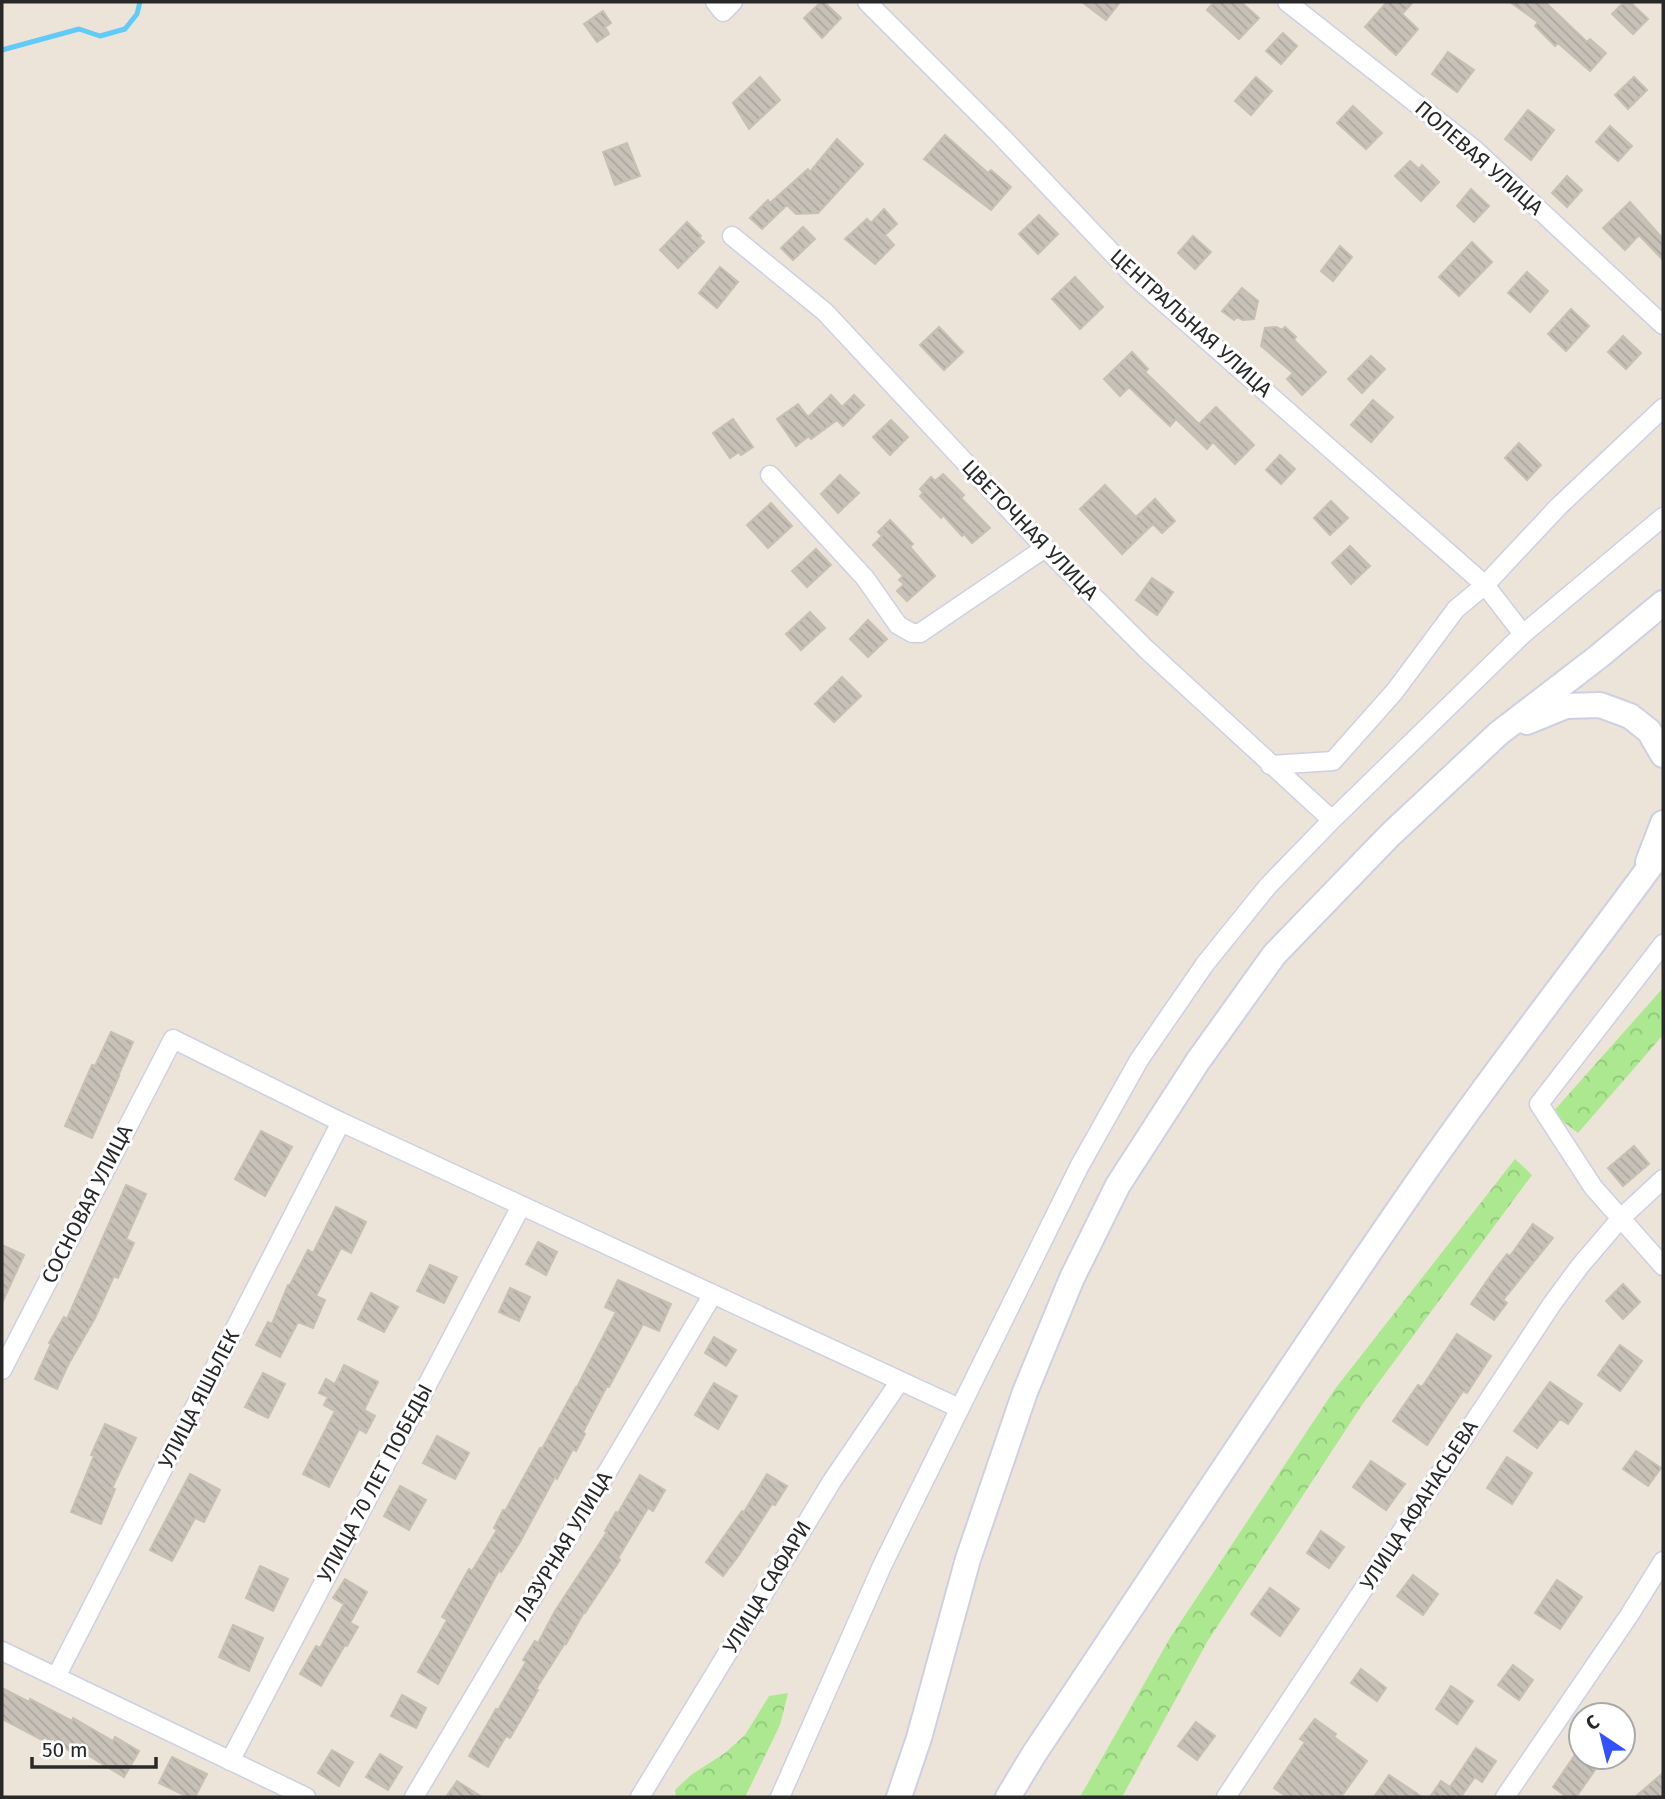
<svg xmlns="http://www.w3.org/2000/svg" width="1665" height="1799" font-family="'Fira Sans',sans-serif">
<defs>
<pattern id="forest-crowns" width="20" height="18" patternUnits="userSpaceOnUse" patternTransform="scale(1.75)"><rect width="20" height="18" fill="#abe88f"/><path d="M2 6a3 3 0 1 1 6 0M12 15a3 3 0 1 1 6 0" fill="none" stroke="#93c77b"/></pattern>
<pattern id="building-back-hatch" width="6" height="6" patternUnits="userSpaceOnUse" patternTransform="scale(1.75)"><rect width="6" height="6" fill="#c7c1b8"/><path d="M-1 5l2 2M0 0l6 6M5-1l2 2" fill="none" stroke="#aba69e"/></pattern>
</defs>
<rect width="100%" height="100%" fill="#ece4d8"/>
<path fill="url(#forest-crowns)" d="M1663 988V1035L1578 1133 1552 1113Z
M1515 1159 1532 1175 1362 1405 1207 1642 1122 1797H1080L1170 1638 1335 1389Z
M788 1693 780 1725 745 1797H676L675 1790 691 1775 725 1753 745 1735 769 1696Z"/>
<g fill="none" stroke-linecap="round" stroke-linejoin="round">
<path stroke="#61cbf8" stroke-width="5" d="M2 50 79 29 100 36 125 29 137 14 140 2"/>
</g>
<path fill="url(#building-back-hatch)" stroke="#c7c0b2" stroke-width="2" d="M821 2H824L841 18 822 38 804 18Z
M1082 2H1120L1106 20Z
M1214 2H1241L1259 18 1239 39 1207 10Z
M1387 2H1413L1402 14 1418 29 1396 55 1365 27Z
M1510 2H1545L1587 42 1590 39 1606 53 1590 71 1558 43 1555 46 1535 26 1538 22Z
M1624 2H1630L1648 19 1633 34 1612 14Z
M603 11 611 23 605 27 609 34 597 42 584 24Z
M1283 33 1297 46 1281 64 1266 51Z
M1448 52 1474 70 1457 92 1432 74Z
M760 77 780 100 749 129 733 103Z
M1256 77 1272 91 1251 115 1235 101Z
M1634 77 1647 90 1628 109 1615 95Z
M1353 106 1382 133 1366 149 1337 123Z
M1528 110 1554 130 1531 160 1505 139Z
M1610 126 1632 146 1618 161 1596 142Z
M945 135 988 173 991 170 1011 187 991 210 924 159Z
M837 139 863 164 818 213 796 214 787 205 762 229 750 218 768 200 770 203 808 169 810 172Z
M627 143 640 176 615 185 603 152Z
M1410 161 1419 169 1422 165 1439 182 1421 201 1395 176Z
M1567 176 1582 190 1567 207 1552 193Z
M1471 189 1489 206 1474 222 1457 206Z
M1630 202 1663 239V260L1639 235 1625 250 1603 228Z
M884 209 897 224 885 235 894 245 875 264 845 239 867 219 871 223Z
M1039 215 1058 234 1038 254 1019 234Z
M687 222 701 236 699 238 704 242 678 268 660 250Z
M803 227 815 239 793 260 781 248Z
M1193 236 1211 252 1195 269 1178 253Z
M1472 242 1492 262 1459 296 1439 277Z
M1340 246 1352 257 1333 281 1321 271Z
M720 267 738 282 717 308 699 293Z
M1527 272 1548 291 1530 312 1508 293Z
M1075 277 1103 307 1080 329 1052 299Z
M1242 288 1258 301 1254 319 1243 320 1237 317 1234 320 1222 311Z
M1571 309 1589 326 1566 351 1548 334Z
M939 327 963 352 944 370 920 345Z
M1276 327 1282 330 1285 327 1296 337 1294 340 1326 372 1302 395 1287 379 1293 373 1261 346 1265 328Z
M1623 336 1641 353 1626 369 1608 352Z
M1132 352 1148 369 1145 372 1199 424 1216 407 1254 445 1235 464 1213 442 1207 449 1176 419 1170 426 1129 387 1120 396 1104 379Z
M1371 356 1385 369 1362 393 1348 379Z
M831 395 842 407 854 395 864 405 843 426 837 420 811 439 809 436 796 446 777 419 798 404 808 417Z
M1373 400 1393 417 1371 442 1351 425Z
M733 419 753 447 741 455 739 452 730 458 713 433Z
M891 420 908 437 890 455 873 437Z
M1519 443 1541 465 1527 480 1505 458Z
M1280 455 1295 469 1281 484 1266 470Z
M943 474 964 495 961 498 990 528 972 543 964 534 962 536 943 515 941 518 920 496 923 493 920 489 931 477 935 481Z
M840 475 859 493 838 513 821 494Z
M1105 485 1136 517 1155 499 1175 521 1162 533 1153 524 1122 554 1080 509Z
M1331 501 1348 518 1330 535 1314 518Z
M771 503 792 526 768 548 747 525Z
M890 520 913 544 910 547 935 576 907 601 897 591 904 584 899 580 903 576 873 545 882 536 878 532Z
M1350 546 1370 566 1351 584 1332 563Z
M816 549 831 565 807 587 792 571Z
M1152 578 1173 592 1157 615 1136 600Z
M810 612 825 628 801 650 786 634Z
M868 620 887 639 868 657 850 639Z
M842 677 861 696 834 722 815 704Z
M111 1032 133 1042 118 1076H119L92 1138 65 1126 92 1065 95 1066Z
M261 1131 292 1147 265 1196 235 1179Z
M1634 1146 1649 1164 1623 1186 1608 1168Z
M126 1185 146 1194 126 1239 134 1243 118 1278 114 1276 95 1318 68 1365 57 1389 35 1379 51 1344 49 1343 64 1317 67 1319Z
M336 1207 366 1222 351 1253 341 1248 316 1296 325 1300 313 1328 298 1322 280 1357 256 1345 268 1322 272 1324 288 1285H290L308 1250 313 1253Z
M1533 1224 1553 1238 1503 1300 1507 1303 1494 1320 1471 1304 1493 1272 1507 1254 1510 1256Z
M538 1242 557 1252 546 1275 526 1264Z
M2 1245 24 1255 2 1303Z
M430 1265 457 1277 444 1303 417 1291Z
M618 1280 671 1304 659 1331 643 1324 609 1387 607 1386 583 1432 585 1434 576 1451 573 1449 557 1479 555 1477 520 1542 501 1572 499 1570 438 1684 418 1672 447 1620 442 1617 469 1569 472 1571 497 1530 494 1528 503 1510 505 1511 540 1448 542 1449 576 1387H577L616 1312 605 1307Z
M1623 1284 1640 1302 1623 1319 1606 1301Z
M510 1288 530 1297 519 1321 499 1312Z
M371 1293 398 1307 384 1332 358 1319Z
M1457 1334 1491 1356 1467 1393 1463 1391 1427 1445 1393 1421 1418 1385 1422 1387Z
M714 1337 736 1350 726 1366 705 1353Z
M1620 1345 1642 1361 1620 1391 1598 1375Z
M344 1365 378 1382 364 1410 375 1416 366 1433 359 1429 329 1487 303 1474 335 1411 324 1405 328 1397 319 1393 326 1379 335 1384Z
M263 1373 285 1384 268 1418 245 1407Z
M1550 1382 1582 1404 1568 1424 1560 1419 1537 1448 1514 1431Z
M714 1383 737 1396 718 1429 695 1415Z
M105 1424 136 1438 112 1488 115 1489 101 1524 71 1512 94 1456 91 1455Z
M437 1436 469 1453 455 1479 423 1463Z
M1636 1451 1661 1468 1648 1486 1623 1469Z
M1507 1457 1532 1473 1512 1504 1487 1488Z
M1371 1461 1405 1484 1386 1510 1353 1487Z
M190 1474 220 1490 204 1522 195 1518 172 1561 150 1550Z
M767 1474 787 1486 775 1505 772 1504 739 1555 723 1576 706 1562 742 1511 744 1512Z
M640 1475 665 1490 653 1511 648 1508 618 1558 620 1560 585 1613 584 1612 566 1644 565 1643 536 1689 538 1690 510 1738 506 1736 488 1767 469 1756 496 1709 498 1710 526 1662 523 1660 535 1641 538 1643 555 1611 607 1532 605 1531 616 1512 618 1513Z
M400 1486 426 1500 409 1530 384 1516Z
M1321 1531 1344 1547 1329 1568 1307 1553Z
M260 1566 288 1579 273 1611 246 1598Z
M1413 1575 1438 1594 1423 1615 1397 1596Z
M345 1579 367 1592 350 1623 358 1627 347 1646 345 1645 321 1686 300 1674 316 1646 320 1648 344 1604 333 1598Z
M1557 1580 1582 1597 1560 1629 1535 1613Z
M1270 1588 1299 1609 1280 1636 1251 1614Z
M233 1625 263 1638 249 1671 219 1657Z
M1513 1665 1533 1680 1519 1700 1498 1685Z
M1361 1669 1386 1688 1377 1701 1351 1683Z
M1451 1686 1473 1701 1457 1724 1436 1709Z
M2 1688 29 1702 30 1699 72 1721 73 1718 113 1741 115 1737 139 1751 124 1777 86 1754 83 1758 44 1737 42 1740 2 1719Z
M402 1695 426 1708 416 1728 391 1716Z
M1315 1719 1336 1734 1334 1737 1367 1761 1341 1797H1287L1274 1788 1305 1742 1300 1739Z
M1196 1722 1215 1736 1197 1760 1178 1746Z
M1476 1748 1496 1761 1482 1782 1475 1777 1462 1795 1465 1797H1430L1441 1781 1450 1787Z
M332 1750 353 1762 339 1786 318 1773Z
M380 1754 402 1767 388 1790 366 1777Z
M1575 1755 1595 1770 1576 1797H1567L1553 1787Z
M172 1757 207 1774 195 1797H188L159 1783Z
M1663 1773V1797H1635Z
M1389 1775 1422 1797H1374Z
M457 1781 482 1797H446Z"/>
<g fill="none" stroke-linecap="round" stroke-linejoin="round">
<g stroke="#cdd0e3" stroke-width="21">
<path id="minor" d="M715 2 723 12 733 2
M867 2 1001 136 1134 276 1485 585 1523 634
M1287 2 1474 149 1663 325
M732 236 825 312 1045 548 1146 649 1332 820
M770 475 865 578 898 625 912 633H920L1045 548
M1270 765 1333 761 1395 691 1456 609 1485 585 1558 507 1663 408
M1663 944 1539 1104 1593 1187 1663 1266
M2 1370 173 1039 341 1122 959 1408
M2 1651 306 1797
M56 1677 341 1122
M230 1761 521 1206
M414 1797 713 1294
M640 1797 832 1481 900 1381
M780 1797 882 1566 1079 1167 1139 1060 1205 964 1268 886 1332 820 1523 634 1663 517
M1226 1797 1552 1304 1580 1266 1621 1218 1663 1179
M1505 1797 1630 1614 1663 1561"/>
</g>
<g stroke="#cdd0e3" stroke-width="28">
<path id="secondary" d="M1527 722 1566 706 1600 705 1630 716 1649 731 1663 755
M1648 862 1663 823
M899 1797 919 1738 968 1559 1025 1392 1072 1278 1118 1185 1198 1061 1274 955 1390 835 1499 733 1598 657 1663 603
M1008 1797 1034 1754C1164 1559 1292 1363 1426 1170 1502 1061 1585 956 1663 849"/>
</g>
<use href="#minor" stroke="#fff" stroke-width="18"/>
<use href="#secondary" stroke="#fff" stroke-width="24"/>
</g>
<g text-anchor="middle" dominant-baseline="central" stroke-width="6" stroke-linejoin="round" paint-order="stroke">
<g font-size="21" fill="#282828" stroke="#fff">
<text transform="translate(1479 158) rotate(41)">ПОЛЕВАЯ УЛИЦА</text>
<text transform="translate(1191 323) rotate(42)">ЦЕНТРАЛЬНАЯ УЛИЦА</text>
<text transform="translate(1030 530) rotate(46)">ЦВЕТОЧНАЯ УЛИЦА</text>
<text transform="translate(87 1204) rotate(-63)">СОСНОВАЯ УЛИЦА</text>
<text transform="translate(199 1399) rotate(-63)">УЛИЦА ЯШЬЛЕК</text>
<text transform="translate(375 1483) rotate(-62)">УЛИЦА 70 ЛЕТ ПОБЕДЫ</text>
<text transform="translate(1419 1505) rotate(-57)">УЛИЦА АФАНАСЬЕВА</text>
<text transform="translate(563 1546) rotate(-59)">ЛАЗУРНАЯ УЛИЦА</text>
<text transform="translate(767 1587) rotate(-59)">УЛИЦА САФАРИ</text>
</g>
</g>
<rect width="1665" height="1799" fill="none" stroke="#282828" stroke-width="7"/>
<g transform="translate(1602 1736) rotate(325)"><circle r="33" fill="#ffffff" stroke="#a9a9a9" stroke-width="2"/>
<path d="M0-5L12 26L0 18L-12 26Z" fill="#3252ff"/>
<text y="-10" font-size="19" font-weight="bold" text-anchor="middle" fill="#282828">С</text>
</g>
<path d="M32 1757v10h124v-10" fill="none" stroke="#282828" stroke-width="3.5"/>
<text x="42" y="1757" font-size="21" fill="#282828" stroke="#ffffff" stroke-width="5" paint-order="stroke">50 m</text>
</svg>
